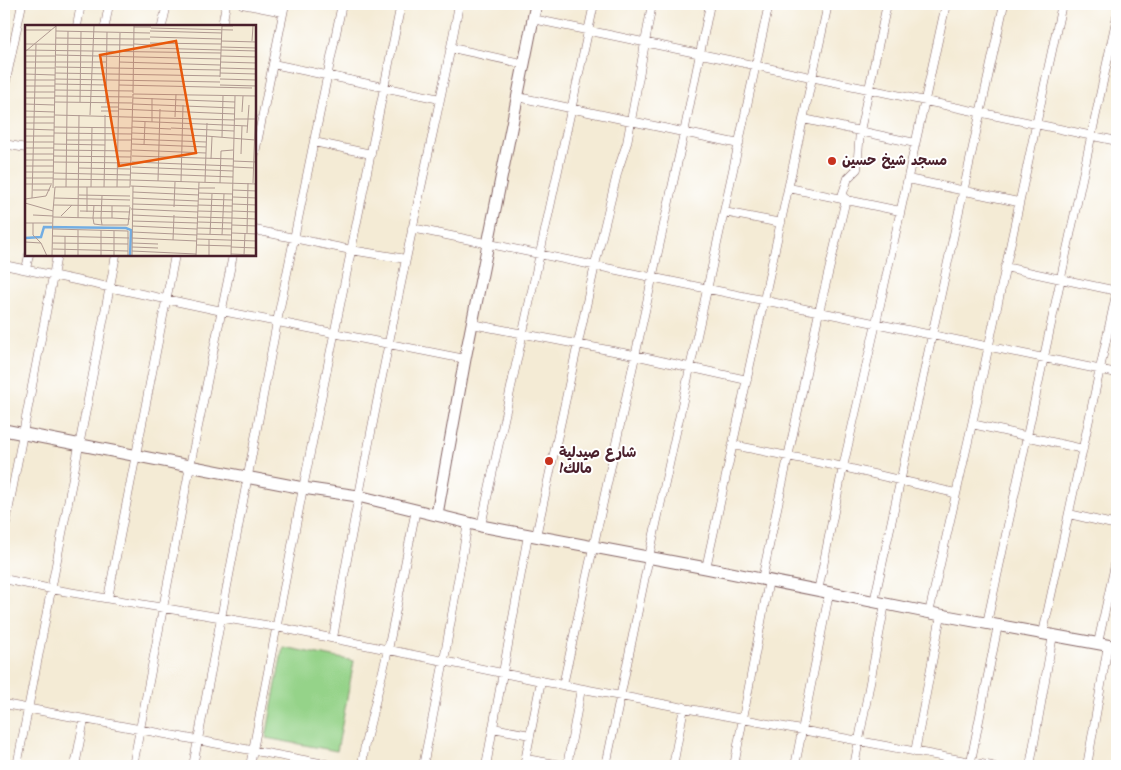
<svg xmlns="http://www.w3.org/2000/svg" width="1121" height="770" font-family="Kalam,'Playpen Sans Arabic',sans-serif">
<rect width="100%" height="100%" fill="#fff"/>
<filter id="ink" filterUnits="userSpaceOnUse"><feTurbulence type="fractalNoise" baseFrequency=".02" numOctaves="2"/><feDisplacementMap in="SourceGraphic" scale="10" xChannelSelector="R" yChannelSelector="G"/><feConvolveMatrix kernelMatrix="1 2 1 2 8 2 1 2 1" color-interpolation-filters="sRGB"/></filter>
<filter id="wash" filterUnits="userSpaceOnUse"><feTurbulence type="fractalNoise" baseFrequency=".0096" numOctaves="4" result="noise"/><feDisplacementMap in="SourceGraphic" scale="20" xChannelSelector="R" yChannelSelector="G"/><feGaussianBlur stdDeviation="1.12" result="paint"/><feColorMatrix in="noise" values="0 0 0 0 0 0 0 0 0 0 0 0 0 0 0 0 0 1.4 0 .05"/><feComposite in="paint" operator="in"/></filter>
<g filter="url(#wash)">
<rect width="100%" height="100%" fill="#f4ebd5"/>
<path fill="#95d389" stroke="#70795a" d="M283 647 354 661 337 751 266 738Z"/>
</g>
<g filter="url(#ink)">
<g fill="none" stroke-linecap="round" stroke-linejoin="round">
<g stroke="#866666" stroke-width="9">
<path id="street" d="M242 4 283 12
M1116 4H1117
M533 19 1117 141
M77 26 81 4
M105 26 109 4
M162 26 167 4
M222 26 226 4
M452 48 525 64
M273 64 440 99
M4 90 22 4
M518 97 739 144
M804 119 915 143
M314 142 371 154
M4 144 26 148
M255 153 285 4
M908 179 1018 202
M789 188 900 211
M841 199 848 178 857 169 860 131 887 4
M724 212 781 223
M412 228 1117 373
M255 230 351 250 406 259
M4 265 222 311 465 359
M1005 267 1117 291
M26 269 29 255
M472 324 634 355 747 380
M972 424 1083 449
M733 445 843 467 955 493
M1069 514 1117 525
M481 526 594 4
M4 533 57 255
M536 536 595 265 618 170 627 143 652 4
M706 568 828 4
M4 579 51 589 277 627 541 681 992 766
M762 579 819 312 846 199
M818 591 843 467 876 323 946 4
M108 598 175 255
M874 602 1004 4
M929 613 972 424 1062 4
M987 623 1117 16
M1043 633 1117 290
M333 638C357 500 384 363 413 226 428 152 446 78 459 4
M1098 643 1117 556
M563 685 684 133 710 4
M4 704 336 766
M493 728 530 735
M915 752 941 615
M526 759 568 766
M17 766 116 255
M75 766 84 720
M133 766 190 466 233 255
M193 766 277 322 342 4
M250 766 303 488 401 4
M362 766 365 744 388 650 416 509
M423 766 444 660 468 523
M486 766 528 535
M524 766 541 681
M567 766 581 689
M606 766 649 557 769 4
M673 766 684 707
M734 766 769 580
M795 766 829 594
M854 766 885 604
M970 766 998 625
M1030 766 1053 635
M1087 766 1108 645"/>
</g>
<g stroke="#866666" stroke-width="13">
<path id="secondary" d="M4 430 303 488 358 496 481 526 706 568 941 615 1117 647
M437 514 465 359 536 4"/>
</g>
<use href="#street" stroke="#fff" stroke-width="8"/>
<use href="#secondary" stroke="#fff" stroke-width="11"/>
</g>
</g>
<g fill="#c8321e" stroke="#fff" stroke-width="2">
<circle cx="832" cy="161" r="5"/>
<circle cx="549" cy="461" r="5"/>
</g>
<g text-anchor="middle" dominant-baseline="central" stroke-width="4" stroke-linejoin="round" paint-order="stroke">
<g font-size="14" font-weight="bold" fill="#4a1f2b" stroke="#fff" text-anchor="start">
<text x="842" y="161">مسجد شيخ حسين</text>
<text x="559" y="453">شارع صيدلية<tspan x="559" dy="16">مالك1</tspan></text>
</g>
</g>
<g transform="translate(25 25)">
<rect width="231" height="231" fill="#f4ebd5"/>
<path fill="none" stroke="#72ade3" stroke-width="2.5" d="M0 213 16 212 19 202 101 203 106 205 105 231"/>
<path fill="none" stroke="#b09991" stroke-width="1" d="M109 2H126M126 3 208 5M0 5H26M31 6 125 8M125 6 197 8M125 12 196 14M31 13 109 14M109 14H125M196 16 232 17M227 16 228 1M125 18 196 19M0 19 109 20M109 19 125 20M196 22 232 23M125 23 232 26M0 25 196 28M1 26 31 1M31 30 196 34M0 31H31M196 31 232 32M0 37H81M94 37 195 40M195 37 232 38M31 42 195 45M0 43H30M195 43 232 44M30 48 195 51M195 48 232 49M0 49 30 50M195 52 197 1H208M30 54 195 57M195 54 232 55M0 55H30M30 59 81 60M94 60 227 63M195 60 232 61M0 61H30M30 65 108 66M0 67H30M108 68 109 1M30 71 107 72M0 73H30M108 73 210 77M30 77 107 78M55 77 56 7M81 78 82 7M0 79 30 80M108 79 210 83M76 82H93M93 84 210 89M0 86 30 87M76 86H93M217 87 218 71M30 90 210 95M65 90 69 1M0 92H29M150 92 151 69M210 94H231M107 96 223 101M127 97V73M0 98H29M29 102 107 103M107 102 146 104M146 103 209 106M0 104 29 105M29 108 107 109M107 108 181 111M222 108 224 80M0 111H29M181 111 230 115M197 112 198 71M107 114 181 117M41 115H107M0 117H29M29 119 80 120V90M107 119 181 122M119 120 120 97M0 123H29M29 125 106 126M107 125 181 128M0 129H29M216 129 217 101M29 131 106 132M107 131 209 134M186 134 187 112M0 135H29M208 136 232 137M29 137 106 138M107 137 208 141M0 141H29M107 142 208 146M208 142 229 143M53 143 105 144M0 147H29M29 148 105 150M106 148 208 152M0 153H28M28 154 105 155M106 155 232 159M133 156 135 84M156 157 158 80M180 157 182 98M195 158 196 126 208 125M228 158 231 71M0 159H27M106 161 174 164M41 162 43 6M66 162 67 102M79 162 80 120M92 162 95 8M28 163 31 1M174 163H190M8 165H25M208 165 232 166M108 167 174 170M174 168 208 169M54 170 105 171M77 171 76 193 77 200 69 199 68 193H87V181M208 172 232 173M7 173 11 19M29 173 105 175M108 173 173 176M0 174 21 171 26 160M174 174 208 175M0 178 28 186 27 231M108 179 173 181M207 179 232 180M29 180 105 181M173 180 207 181M149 182 150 157M106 184 173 187M28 186 30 162H105L108 69 232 71M55 186 105 187M173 186 207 187M207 186 232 187M62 187V162M8 190 28 191M107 190 173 193M36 191 47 180M28 192 68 193 69 180M173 192 207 193M53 193 54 90M87 193 105 194M207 193 232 194M107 196 173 198M173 197 207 198M0 198H27M8 198V210L16 218M77 200H103L105 182M207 200 232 201M107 201 172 204M172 203 207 204M28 204 103 206V226M107 207 172 210M207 208 232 209M222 208 223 158M172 209 207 210M185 209 187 169M197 210 199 169M28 211 104 213M107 213 172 216M172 214 232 216M148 215 149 190M0 217 16 218 22 231M27 218 103 219M107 218 133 219M172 220 206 221M107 222 133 223M206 222 232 223M28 224 103 226V231M107 226 171 229M206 229 232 230M219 230 220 208M40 231V211M53 231V205M76 231V205M89 231V206M107 231 108 161M171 231 174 157M184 231V214M206 231 210 71"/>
<path fill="#e8590c" fill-opacity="0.15" stroke="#e8590c" stroke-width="2.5" d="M151 16 171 128 94 141 75 30Z"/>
<rect width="231" height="231" fill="none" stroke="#4a1f2b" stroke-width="2.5"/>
</g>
<rect width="1121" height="770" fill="none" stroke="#fff" stroke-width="20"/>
</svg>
